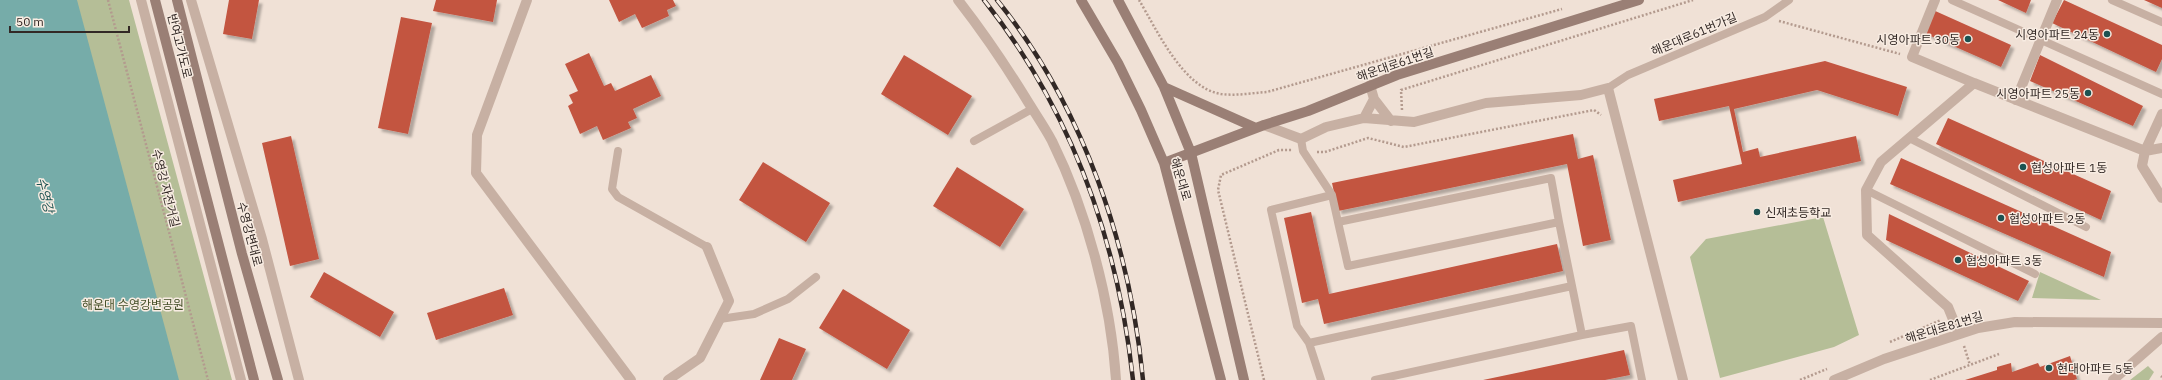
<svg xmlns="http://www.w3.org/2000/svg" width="2162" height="380" font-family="'IBM Plex Sans','Noto Sans KR',sans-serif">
<defs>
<filter id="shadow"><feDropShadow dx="3.5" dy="3.5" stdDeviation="1" flood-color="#0004"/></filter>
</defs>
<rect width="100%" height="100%" fill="#f0e1d6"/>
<path fill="#b5be97" d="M0 0H129L232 380H0Z
M1823 217 1859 335 1834 347 1720 378 1690 257 1706 239Z
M2040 272 2101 300 2032 298Z
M2148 366 2154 372 2149 380H2130Z"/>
<path fill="#76aca9" d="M0 0H77L179 380H0Z"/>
<path fill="#c35441" filter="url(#shadow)" d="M229 0H259L252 39 223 34Z
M436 0H497L493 22 433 11Z
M609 0H673L676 6 667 10 669 16 642 28 635 14 619 22Z
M1998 0H2031L2026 13Z
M2064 0 2162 45V59L2156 72 2052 23Z
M2144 0H2162V8Z
M1933 10 2011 45 2001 67 1924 33Z
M401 17 432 23 408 134 378 128Z
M589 53 604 86 611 83 615 91 651 75 661 96 633 109 637 118 628 122 631 128 603 140 597 126 580 134 568 106 573 103 569 95 578 91 565 64Z
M904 55 972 96 948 135 881 94Z
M2040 55 2143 106 2133 126 2030 81Z
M1825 61 1907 87 1898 116 1817 90 1734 109 1743 152 1758 148 1760 157 1856 136 1861 161 1678 202 1673 180 1742 164 1729 106 1659 121 1654 99Z
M1948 118 2111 191 2101 220 1936 144Z
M1573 134 1578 159 1593 155 1611 240 1583 246 1567 164 1338 211 1332 183Z
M291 136 319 259 290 266 262 143Z
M1901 158 2111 252 2104 277 1890 184Z
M763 162 830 203 806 242 739 200Z
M957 167 1024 209 1000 247 933 206Z
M1311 212 1329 294 1557 244 1563 271 1324 324 1318 299 1302 303 1284 218Z
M1889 214 2029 281 2018 301 1886 240Z
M324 272 394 312 380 337 310 297Z
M504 288 513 315 436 340 427 313Z
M843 289 910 330 887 369 819 328Z
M779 338 806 349 792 380H760Z
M1624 350 1630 375 1605 380H1483Z
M2070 356 2077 379 2074 380H1965L1997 370V367L2011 363 2012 372 2038 363 2040 367Z"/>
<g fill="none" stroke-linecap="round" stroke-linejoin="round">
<path stroke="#b39a8e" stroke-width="2.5" stroke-dasharray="2 2" stroke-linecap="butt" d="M108 0 208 380
M1139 0C1157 30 1183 88 1221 94 1236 96 1252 93 1267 92L1562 9
M1779 21 1900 54
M1402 110 1401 90 1693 0
M1317 152H1325L1368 138 1404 147 1594 110 1601 115
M1890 342 1941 320
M1964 346 1970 365
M2161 376 2162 377
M1264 380 1218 190 1221 175 1279 150H1292
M1800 380 1827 369
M1930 380 1999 354"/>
<path stroke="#c7b0a3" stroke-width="8" d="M1952 0 2162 94
M2112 0 2162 22
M1608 88 1628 75 1765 17 1789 0
M1909 138 2086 227
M1301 139 1303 151 1332 195 1338 222 1551 178 1559 222 1348 266 1338 222
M974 141 1032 109
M618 151 612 189 618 197 707 247
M1866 190 2035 274
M1559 222 1582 335 1631 326 1642 380
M720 319 754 314 788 299 816 277
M1309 343 1297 326 1271 210 1332 195
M1321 380 1309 343 1572 286
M1375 380 1582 335"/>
<path stroke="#c7b0a3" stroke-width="10" d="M141 0 241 380
M191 0 262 239 299 380
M527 0 477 135 476 173 631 380
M958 0C983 32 1004 63 1025 97 1034 112 1044 126 1052 141 1087 212 1111 302 1116 380
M1935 0 1912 57 1974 83
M1374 99 1391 121
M2016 100 2057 0
M1364 118 1374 99 1370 85
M1264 125 1301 139 1326 127 1364 118 1414 122 1486 103 1581 95 1608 88 1683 380
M2162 148 2145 151 2142 166 2162 198
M1959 334 1948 307 1867 235 1866 190 1881 162 1974 83 2145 151 2162 114
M668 380 700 358 729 301 707 247
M1834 380 1884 359 1978 328 2015 322 2162 323
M2113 380 2162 337"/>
<path stroke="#9a7f75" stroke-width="10" d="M155 0 254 380
M177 0 242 254 278 380
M1081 0 1118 63 1141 110 1164 163 1221 380
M1118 0 1164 87 1191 153 1244 380
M1164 87 1256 128
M1164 163 1264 125 1308 111 1397 75 1639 0"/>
<g stroke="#322825" stroke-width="4.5">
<path id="rail" d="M984 0C1071 110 1118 241 1133 380
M997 0C1083 106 1130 245 1143 380"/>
</g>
<use href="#rail" stroke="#f8ece2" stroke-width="3" stroke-dasharray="9" stroke-linecap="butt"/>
</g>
<g fill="#1c5251" stroke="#f8ece2" stroke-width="1.5">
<circle cx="2107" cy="34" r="4"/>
<circle cx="1968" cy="39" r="4"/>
<circle cx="2088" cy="93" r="4"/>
<circle cx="2023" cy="167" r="4"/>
<circle cx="1757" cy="212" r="4"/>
<circle cx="2001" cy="218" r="4"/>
<circle cx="1958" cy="260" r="4"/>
<circle cx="2049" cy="368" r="4"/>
</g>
<g text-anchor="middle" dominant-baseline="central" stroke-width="3" stroke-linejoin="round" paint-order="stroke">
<g font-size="12" fill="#322825" stroke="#f8ece2">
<text transform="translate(1694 34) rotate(-23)">해운대로61번가길</text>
<text transform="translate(180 46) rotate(76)">반여고가도로</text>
<text transform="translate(1395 64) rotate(-19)">해운대로61번길</text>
<text transform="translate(1181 179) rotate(73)">해운대로</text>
<text transform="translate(166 188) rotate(76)">수영강 자전거길</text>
<text transform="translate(250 234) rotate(75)">수영강변대로</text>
<text transform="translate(1944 327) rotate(-17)">해운대로81번길</text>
</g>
<g font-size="12" fill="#322825" stroke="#f8ece2" text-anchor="start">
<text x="2099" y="34" text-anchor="end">시영아파트 24동</text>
<text x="1960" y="39" text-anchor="end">시영아파트 30동</text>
<text x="2080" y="93" text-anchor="end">시영아파트 25동</text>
<text x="2031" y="167">협성아파트 1동</text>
<text x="1765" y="212">신재초등학교</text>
<text x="2009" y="218">협성아파트 2동</text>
<text x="1966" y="260">협성아파트 3동</text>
<text x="2057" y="368">현대아파트 5동</text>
</g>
<g font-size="12" fill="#455029" stroke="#f8ece2">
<text x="133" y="304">해운대 수영강변공원</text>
</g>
<g font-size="13" font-style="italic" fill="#1c5251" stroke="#f8ece2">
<text transform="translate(45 195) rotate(76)">수영강</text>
</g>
</g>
<path d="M10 26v6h119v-6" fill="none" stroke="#322825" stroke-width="2"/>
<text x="16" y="26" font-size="12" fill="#322825" stroke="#f8ece2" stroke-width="3" paint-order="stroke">50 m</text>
</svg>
